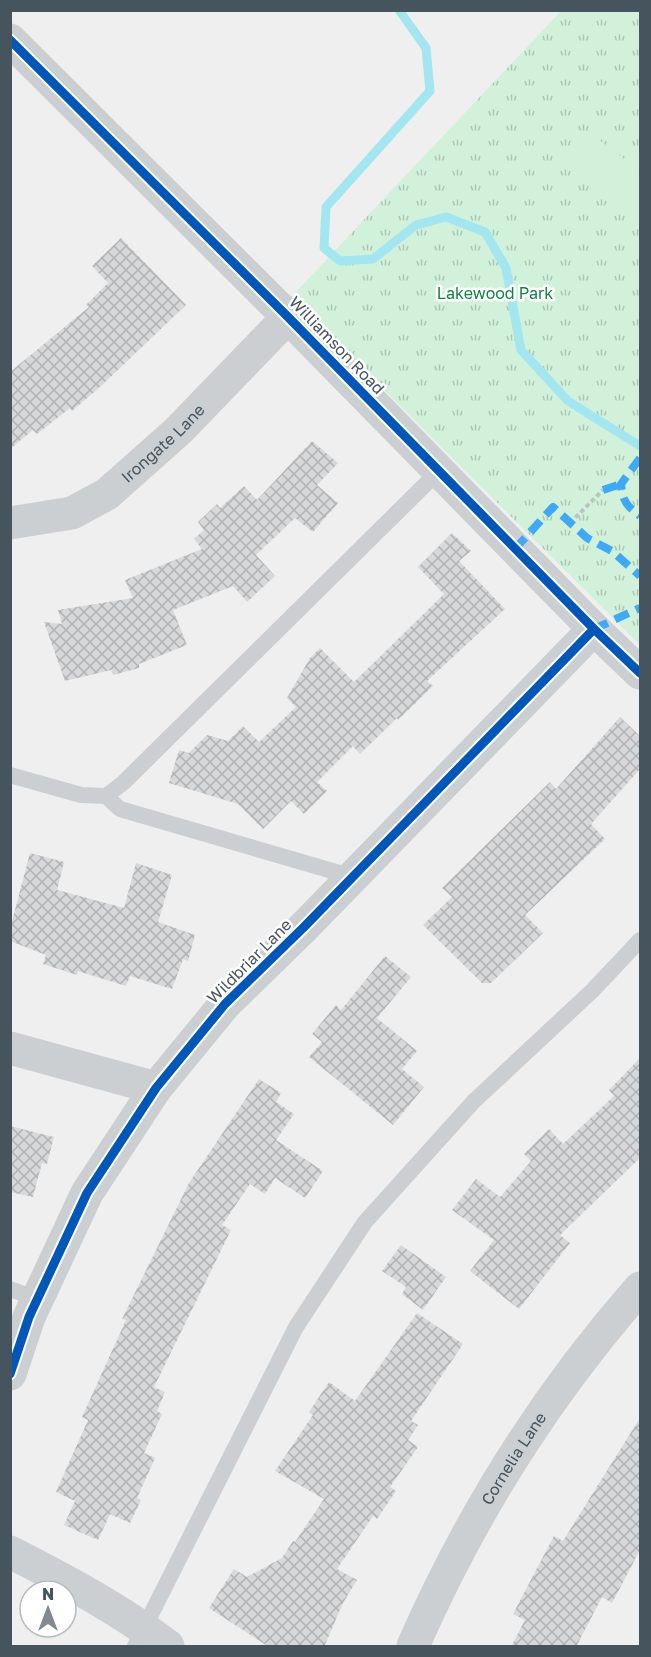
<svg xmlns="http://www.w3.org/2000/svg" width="651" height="1657" font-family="'Golos Text',sans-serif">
<defs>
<pattern id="park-tufts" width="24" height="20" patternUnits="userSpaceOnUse" patternTransform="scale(1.5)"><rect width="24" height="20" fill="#d2f1db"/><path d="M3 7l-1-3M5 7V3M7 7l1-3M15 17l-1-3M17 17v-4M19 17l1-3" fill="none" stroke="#acc6b5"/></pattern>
<pattern id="building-cross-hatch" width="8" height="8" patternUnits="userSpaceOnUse" patternTransform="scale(1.5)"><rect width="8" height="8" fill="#d7d8d9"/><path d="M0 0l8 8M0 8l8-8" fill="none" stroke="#b0b2b3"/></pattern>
</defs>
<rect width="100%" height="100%" fill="#f0efef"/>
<path fill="url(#park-tufts)" d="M561 11H640V645L291 297Z"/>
<path fill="#d2f1db" d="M594 136 640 171V222L570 167Z"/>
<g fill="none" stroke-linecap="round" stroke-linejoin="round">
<path stroke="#a4e6f0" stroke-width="9" d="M399 10 426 48 430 91 326 207 324 248 340 261 373 259 416 225 446 217 485 232 506 268 521 350 568 401 640 446"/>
</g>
<path fill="url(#building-cross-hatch)" d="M121 238 186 305 100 387 72 411 70 408 37 434 33 430 10 449V372L89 307 86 305 108 283 92 266Z
M312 441 338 463 317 485 338 503 313 532 295 518 256 555 275 576 247 602 233 586 173 610 187 645 139 664V668L113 675 111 670 65 681 44 622 62 624 58 610 133 598 125 580 202 549 194 539 204 530 198 522 217 504 220 508 244 486 257 500Z
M452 533 471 551 459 561 505 609 427 681 433 686 398 720 397 718 360 754 353 746 317 782 327 791 304 814 291 801 263 829 238 804 169 783 179 750 189 753 207 735 228 741 243 726 259 742 296 707 287 698 310 658 320 648 354 682 444 594 418 567Z
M620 717 640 736V769L591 824 605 839 525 915 543 933 491 983H482L423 925 452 897 442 888 550 782 556 789Z
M30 853 64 862 57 890 124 908 136 863 172 875 158 922 195 935 188 961 183 959 172 989 130 976 126 986 78 971 77 975 43 964 46 955 10 941V929Z
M385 956 411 977 377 1018 417 1051 402 1069 424 1087 393 1125 309 1057 322 1042 312 1034 336 1005 341 1010Z
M640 1058V1158L560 1235 570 1243 519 1309 470 1271 494 1240 452 1210 476 1179 500 1197 531 1161 524 1154 549 1129 563 1144 614 1096 609 1090Z
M259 1079 281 1093 276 1102 294 1114 276 1140 323 1171 305 1198 275 1178 265 1194 250 1184 222 1225 231 1230 154 1387 165 1392 157 1411 162 1414 144 1453 155 1458 137 1498 141 1500 130 1523 110 1514 98 1540 64 1525 75 1501 56 1492 88 1420 82 1417 126 1320 122 1319 189 1183Z
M10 1126 54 1137 47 1164 42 1163 33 1197 10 1192Z
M401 1245 446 1277 423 1310 402 1294 406 1287 382 1271Z
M417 1313 463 1344 411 1421 418 1425 408 1440 418 1447 390 1487 396 1491 377 1519 373 1516 337 1569 357 1580 343 1603 324 1647H269L209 1608 234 1569 247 1577 282 1558 293 1541 295 1542 324 1499 275 1471 313 1415 309 1412 329 1382 355 1401Z
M640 1418V1550L612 1603 602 1597 576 1647H511L525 1620 513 1614 554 1536 563 1541Z"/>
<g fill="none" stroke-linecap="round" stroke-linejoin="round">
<path stroke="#b8c5c0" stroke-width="4" stroke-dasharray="4.5 3" stroke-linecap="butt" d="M570 523 603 490"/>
<path stroke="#cbcfd1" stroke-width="16" d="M10 775 81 795 106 796 123 783 439 471
M106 796 120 809 353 877
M10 1289 38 1299
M135 1646 296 1327 365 1222 474 1101 592 991 640 940"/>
<g stroke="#cbcfd1" stroke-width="33">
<path id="s1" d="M10 523 72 513 107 494 178 431 288 317"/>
<path d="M10 1048 156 1088"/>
<path d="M10 1374 29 1317 87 1193 156 1088 225 1004 304 927 594 629"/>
<path d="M10 1552C65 1580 119 1609 168 1646"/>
<path id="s2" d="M413 1646C470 1516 546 1395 640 1288"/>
</g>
<path stroke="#cbcfd1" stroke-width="33" d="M10 40 288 317 594 629 640 673"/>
<path stroke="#3fa9f5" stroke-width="8" stroke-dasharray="15 8" stroke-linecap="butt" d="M640 458 621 484C623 502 626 505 640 516
M603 490 621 484
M515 549 553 507 587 538 612 551 640 576
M594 629 640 608"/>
<g stroke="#fff" stroke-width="13">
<path id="cycleway" d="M10 40 288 317 594 629 640 673
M10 1374 29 1317 87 1193 156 1088 225 1004 304 927 594 629"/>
</g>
<use href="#cycleway" stroke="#0057b8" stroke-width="9"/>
</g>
<g text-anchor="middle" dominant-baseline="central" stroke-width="5" stroke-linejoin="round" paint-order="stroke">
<g font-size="16" fill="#118342" stroke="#fff">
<text x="495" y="293">Lakewood Park</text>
</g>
<g font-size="16" fill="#45545d" stroke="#fff">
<text transform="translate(337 345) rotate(46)">Williamson Road</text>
<text stroke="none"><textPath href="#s1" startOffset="178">Irongate Lane</textPath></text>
<text transform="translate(249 961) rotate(-45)">Wildbriar Lane</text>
<text stroke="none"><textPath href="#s2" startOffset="213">Cornelia Lane</textPath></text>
</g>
</g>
<rect width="651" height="1657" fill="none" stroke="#45545d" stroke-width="24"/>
<g transform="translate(48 1609)"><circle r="28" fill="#ffffff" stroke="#b5bbbe" stroke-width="1.5"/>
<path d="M0-4.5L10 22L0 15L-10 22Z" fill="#818a90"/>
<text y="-9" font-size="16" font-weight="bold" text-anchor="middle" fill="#45545d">N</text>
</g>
</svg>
